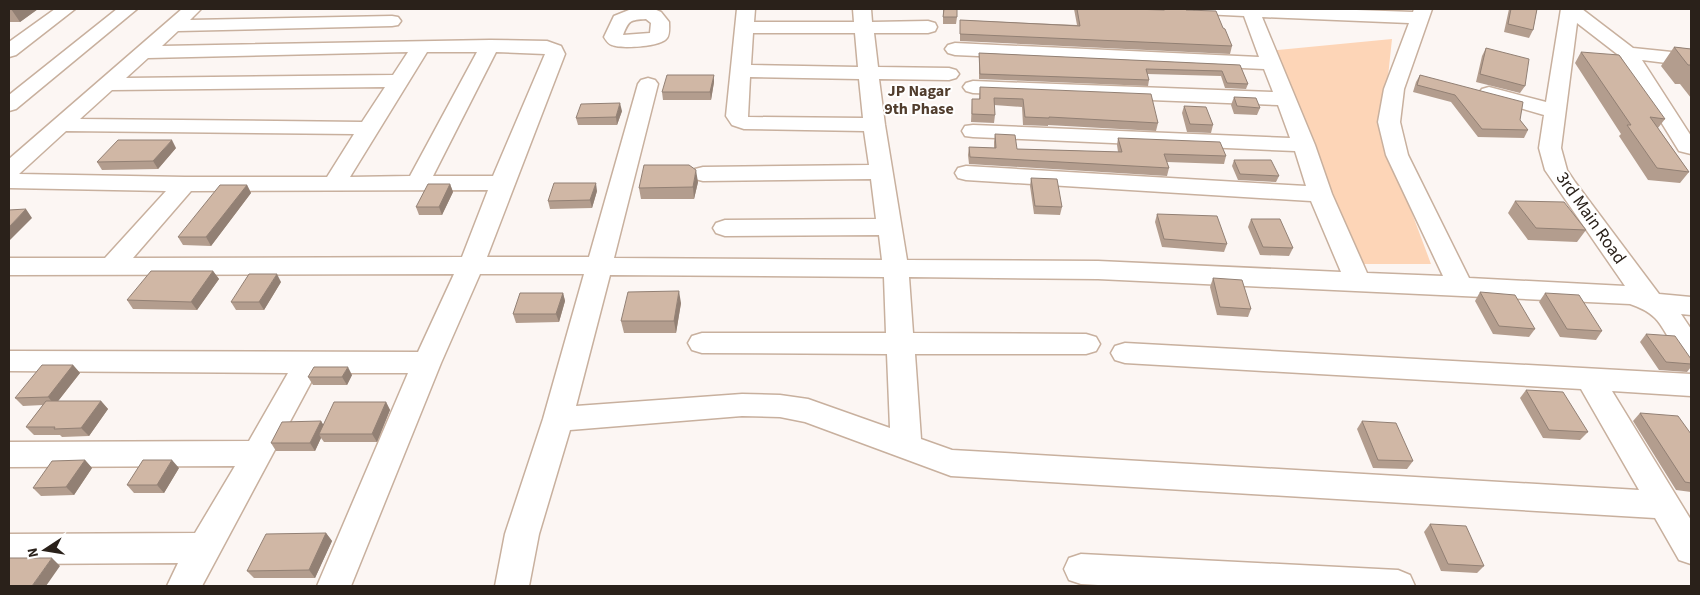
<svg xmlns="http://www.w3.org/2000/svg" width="1700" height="595" font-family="'Source Sans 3',sans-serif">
<rect width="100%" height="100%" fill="#fcf6f3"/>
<path fill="#fdd5b7" d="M1392 39 1382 133 1431 264H1346L1268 51Z"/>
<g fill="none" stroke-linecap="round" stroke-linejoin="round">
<g stroke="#c8b09e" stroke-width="3">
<path id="minor" d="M55 9H75L16 55 9 57V42Z
M117 9H137L16 109 9 111V95Z
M182 9H201L190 20 392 16 398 17 401 21 398 25 392 26 178 31 162 46 490 40 547 41 561 46 565 54 487 257H589L638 84 641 80 648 78 655 80 658 84 614 258 882 260 879 235 725 236 716 233 713 228 716 223 725 220 876 219 871 179 703 181 695 179 692 174 695 169 703 167 869 165 864 131 744 129 732 125 726 116 737 9H755L754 22H854L853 9H871L872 22 928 21 935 23 937 27 935 31 928 33H874L878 67 949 68 956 70 959 74 956 78 949 80 879 79 885 125 907 260 1098 261 1341 272 1311 201 966 180 958 178 955 173 958 168 966 166 1306 186 1295 151 973 137 965 136 962 131 965 126 973 125 1290 138 1278 105 973 93 966 91 963 87 966 83 973 81 1273 92 1264 69 955 55 948 53 945 49 948 45 955 43 1259 57 1244 16 1203 14 1197 13 1194 9H1328L1413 12 1414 9H1432L1404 89 1400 122 1408 155 1469 278 1625 286 1545 170 1539 148 1544 115 1482 97 1479 93 1482 89 1489 87 1546 102 1561 9H1582L1633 48 1691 54V66L1642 60 1691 136V154L1679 151 1621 57 1577 23 1561 148 1567 170 1575 182 1659 294 1691 297V315L1681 314 1691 329V359C1672 354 1668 331 1655 318 1648 311 1639 307 1630 304L1098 279 909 277 913 333 1086 334 1096 337 1100 344 1096 351 1086 354H915L921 439 952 450 1639 490 1581 389 1125 363 1115 360 1111 353 1115 346 1125 343 1691 374V396L1612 391 1691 520V564L1679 560 1655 518 951 476 805 422 780 417 742 416 570 430 539 534 529 586H495L505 534 543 419 584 274H480L441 363 351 586H317L408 373H316L202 586H167L178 563 9 564V534L195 533 235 466 9 467V442L249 441 288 373 9 371V351L418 352 454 274 9 275V258H105L166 191 9 188V159ZM1262 17 1409 23 1384 89 1378 122 1386 155 1443 276 1367 273 1332 194 1315 145ZM753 33H855L858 67 751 65ZM408 52 393 75 126 78 148 58ZM427 52H477L410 176 350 177ZM496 52 545 54 493 176H433ZM750 77 859 79 863 118 748 117ZM385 87 362 122 80 119 112 90ZM66 131 354 134 327 177H185L19 174ZM488 190 462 257 133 258 191 191ZM610 275 884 277 886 333H702L692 336 688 343 692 350 702 353 887 354 890 428 808 399 780 395 742 394 576 406Z
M654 9 661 12 669 22C669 27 670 34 667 38 661 47 621 49 612 45 608 44 606 40 604 37L614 16 629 10ZM646 19 651 23 650 33 623 35C629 20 630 20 646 19Z
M1081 554 1398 570 1410 575 1415 586H1115L1081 584 1069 580 1064 569 1069 558Z"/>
</g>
<use href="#minor" fill="#fff" fill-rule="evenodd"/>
</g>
<path fill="#b39d8e" d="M9 9H38L20 22H9Z
M943 9 957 17 956 24H943Z
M1074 9H1130L1162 10 1161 9H1186V10L1223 28 1232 46 1230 54 960 41V20L1077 25Z
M1509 9H1537L1533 30 1529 38 1504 32Z
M1674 47 1691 49V98L1680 84H1675L1661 66Z
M1486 48 1525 86 1520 93 1476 82 1482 56Z
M1581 52 1665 119 1658 128 1689 172 1680 183 1648 180 1619 136 1621 134 1575 63Z
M979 53 1240 65 1248 84 1246 89 1225 88 1221 76 1147 74 1149 80 1148 86 979 79Z
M1420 75 1520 120 1528 130 1524 138 1478 137 1451 102 1413 92 1416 82Z
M714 82 711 100H663L662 92Z
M980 87 1158 123 1156 131 1048 125V126L1023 125 1022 107 994 105 995 115 994 123 971 122 972 99H979Z
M1234 97 1260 108 1257 115 1234 114 1231 105Z
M1184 106 1213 125 1211 133 1187 132 1182 113Z
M622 111 617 125H578L576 118Z
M995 134 1017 149 1118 152 1117 145 1118 138 1226 156 1224 164 1167 162 1169 168 1167 176 969 164 968 155 969 147 994 148V142Z
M176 148 158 169 102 170 97 162Z
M1234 160 1279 176 1276 182 1238 180 1232 166Z
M1031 178 1062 207 1060 215 1034 214 1030 186Z
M698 182 694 199H641L639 188Z
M450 184 453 192 442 215H419L416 207Z
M247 185 251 193 211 246 183 245 178 237Z
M597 191 592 208 550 209 548 201Z
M1515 201 1586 230 1577 242 1528 240 1508 213Z
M1157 214 1227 244 1224 252 1162 247 1155 222Z
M1251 219 1293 248 1289 256 1260 255 1248 227Z
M213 271 219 279 197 310 133 309 127 300Z
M1213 278 1251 309 1248 317 1217 315 1210 287Z
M281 282 264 310H236L231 302Z
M1480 292 1535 329 1529 337 1493 334 1475 301Z
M563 293 565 301 559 322 516 323 513 314Z
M1545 293 1602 331 1596 340 1560 337 1539 302Z
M681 303 676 333H624L621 321Z
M1646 334 1691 359V367L1687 372 1659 370 1640 342Z
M73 365 80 373 58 401H101L108 409 89 436 62 437 60 435H34L26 427 43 405 23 406 15 398Z
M352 375 347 385H313L308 377Z
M1526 390 1588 432 1580 440 1543 438 1520 398Z
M386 402 390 410 377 442H324L321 438 315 451H276L271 443 321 421 323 425Z
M1640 413 1691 434V492L1676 490 1633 421Z
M1362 421 1413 461 1407 469 1373 468 1357 429Z
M85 460 92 468 74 495 41 496 33 488Z
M179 468 164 493H134L127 485Z
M1430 524 1484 566 1477 573 1441 571 1424 532Z
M326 533 332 541 315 578H254L247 571Z"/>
<path fill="#928074" d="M11 9H38L20 22Z
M714 75V82L711 100 710 92Z
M620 103 622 111 617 125 616 117Z
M172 140 176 148 158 169 153 161Z
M696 170 698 182 694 199 693 187Z
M596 183 597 191 592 208 590 200Z
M450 184 453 192 442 215 439 207Z
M247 185 251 193 211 246 206 237Z
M26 209 32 218 9 241V227Z
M213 271 219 279 197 310 191 302Z
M277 274 281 282 264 310 259 302Z
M679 291 681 303 676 333 674 321Z
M563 293 565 301 559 322 556 314Z
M73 365 80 373 55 405 48 397Z
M348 367 352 375 347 385 342 377Z
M101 401 108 409 89 436 81 428Z
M386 402 390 410 377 442 372 434Z
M321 421 326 429 319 434 321 438 315 451 310 443Z
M85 460 92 468 74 495 66 487Z
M172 460 179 468 164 493 157 485Z
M326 533 332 541 315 578 309 570Z
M52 558 60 566 46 586H32Z"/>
<path fill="#d0b7a5" stroke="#928074" d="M944 9H957V17H943Z
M1077 9H1130L1164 10 1166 9H1186V10L1216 11 1223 28 1225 29 1232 46 960 34V20L1080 26Z
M1511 9H1537L1533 30 1508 24Z
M1674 47 1691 49V65H1688Z
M1486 48 1529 59 1525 86 1480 74Z
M1581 52 1619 55 1665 119 1650 117 1689 172 1657 168 1627 125H1631Z
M979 53 1240 65 1248 84 1227 83 1222 71 1146 69 1149 80 980 74Z
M667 75H714L710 92H662Z
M1420 75 1523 102 1520 120 1528 130 1482 129 1455 95 1417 85Z
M980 87 1151 94 1158 123 1049 117V118L1025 117 1023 99 994 98 995 115 972 114V99H980Z
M1234 97 1256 98 1260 108 1237 106Z
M620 103 616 117 576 118 581 104Z
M1184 106 1206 107 1213 125 1190 124Z
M995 134 1015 135 1017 149 1122 152 1118 138 1220 142 1226 156 1164 154 1169 168 970 157 969 147 996 148Z
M118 140H172L153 161 97 162Z
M1234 160H1271L1279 176 1240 174Z
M644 165H689L696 170 693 187 639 188Z
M1031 178 1057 179 1062 207 1035 206Z
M554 183H596L590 200 548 201Z
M428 184H450L439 207H416Z
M220 185H247L206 237H178Z
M1515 201 1564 202 1586 230 1536 228Z
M26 209 9 227V210Z
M1157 214 1217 216 1227 244 1164 239Z
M1251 219H1280L1293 248 1263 247Z
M151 271H213L191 302 127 300Z
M249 274H277L259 302H231Z
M1213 278 1242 280 1251 309 1220 307Z
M679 291 674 321H621L628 292Z
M1480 292 1515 295 1535 329 1499 326Z
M520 293H563L556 314H513Z
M1545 293 1579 295 1602 331 1567 329Z
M1646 334 1675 336 1691 359V364L1666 362Z
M42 365H73L48 397 15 398Z
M314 367H348L342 377H308Z
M1526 390 1563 392 1588 432 1549 430Z
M46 401H101L81 428 54 429 55 427H26Z
M334 402H386L372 434H319Z
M1640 413 1678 416 1691 434V483L1685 482Z
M321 421 310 443H271L282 422Z
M1362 421 1396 423 1413 461 1378 460Z
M85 460 66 487 33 488 52 461Z
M143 460H172L157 485H127Z
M1430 524 1466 526 1484 566 1448 564Z
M326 533 309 570 247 571 266 534Z
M9 558H52L32 586H9Z"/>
<g text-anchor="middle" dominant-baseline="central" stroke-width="4" stroke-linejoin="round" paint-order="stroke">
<g font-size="16" font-weight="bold" fill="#513d2d" stroke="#fff">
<text x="919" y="91">JP Nagar<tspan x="919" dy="18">9th Phase</tspan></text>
</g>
<g font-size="18" fill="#2a211a" stroke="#fff">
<text transform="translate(1591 218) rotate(55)">3rd Main Road</text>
</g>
</g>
<rect width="1700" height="595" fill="none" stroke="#2a211a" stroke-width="20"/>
<g transform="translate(45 550) rotate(258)" stroke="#ffffff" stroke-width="4" paint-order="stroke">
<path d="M0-4L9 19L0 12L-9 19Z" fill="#2a211a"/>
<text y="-8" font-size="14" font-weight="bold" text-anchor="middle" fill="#2a211a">N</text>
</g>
</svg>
